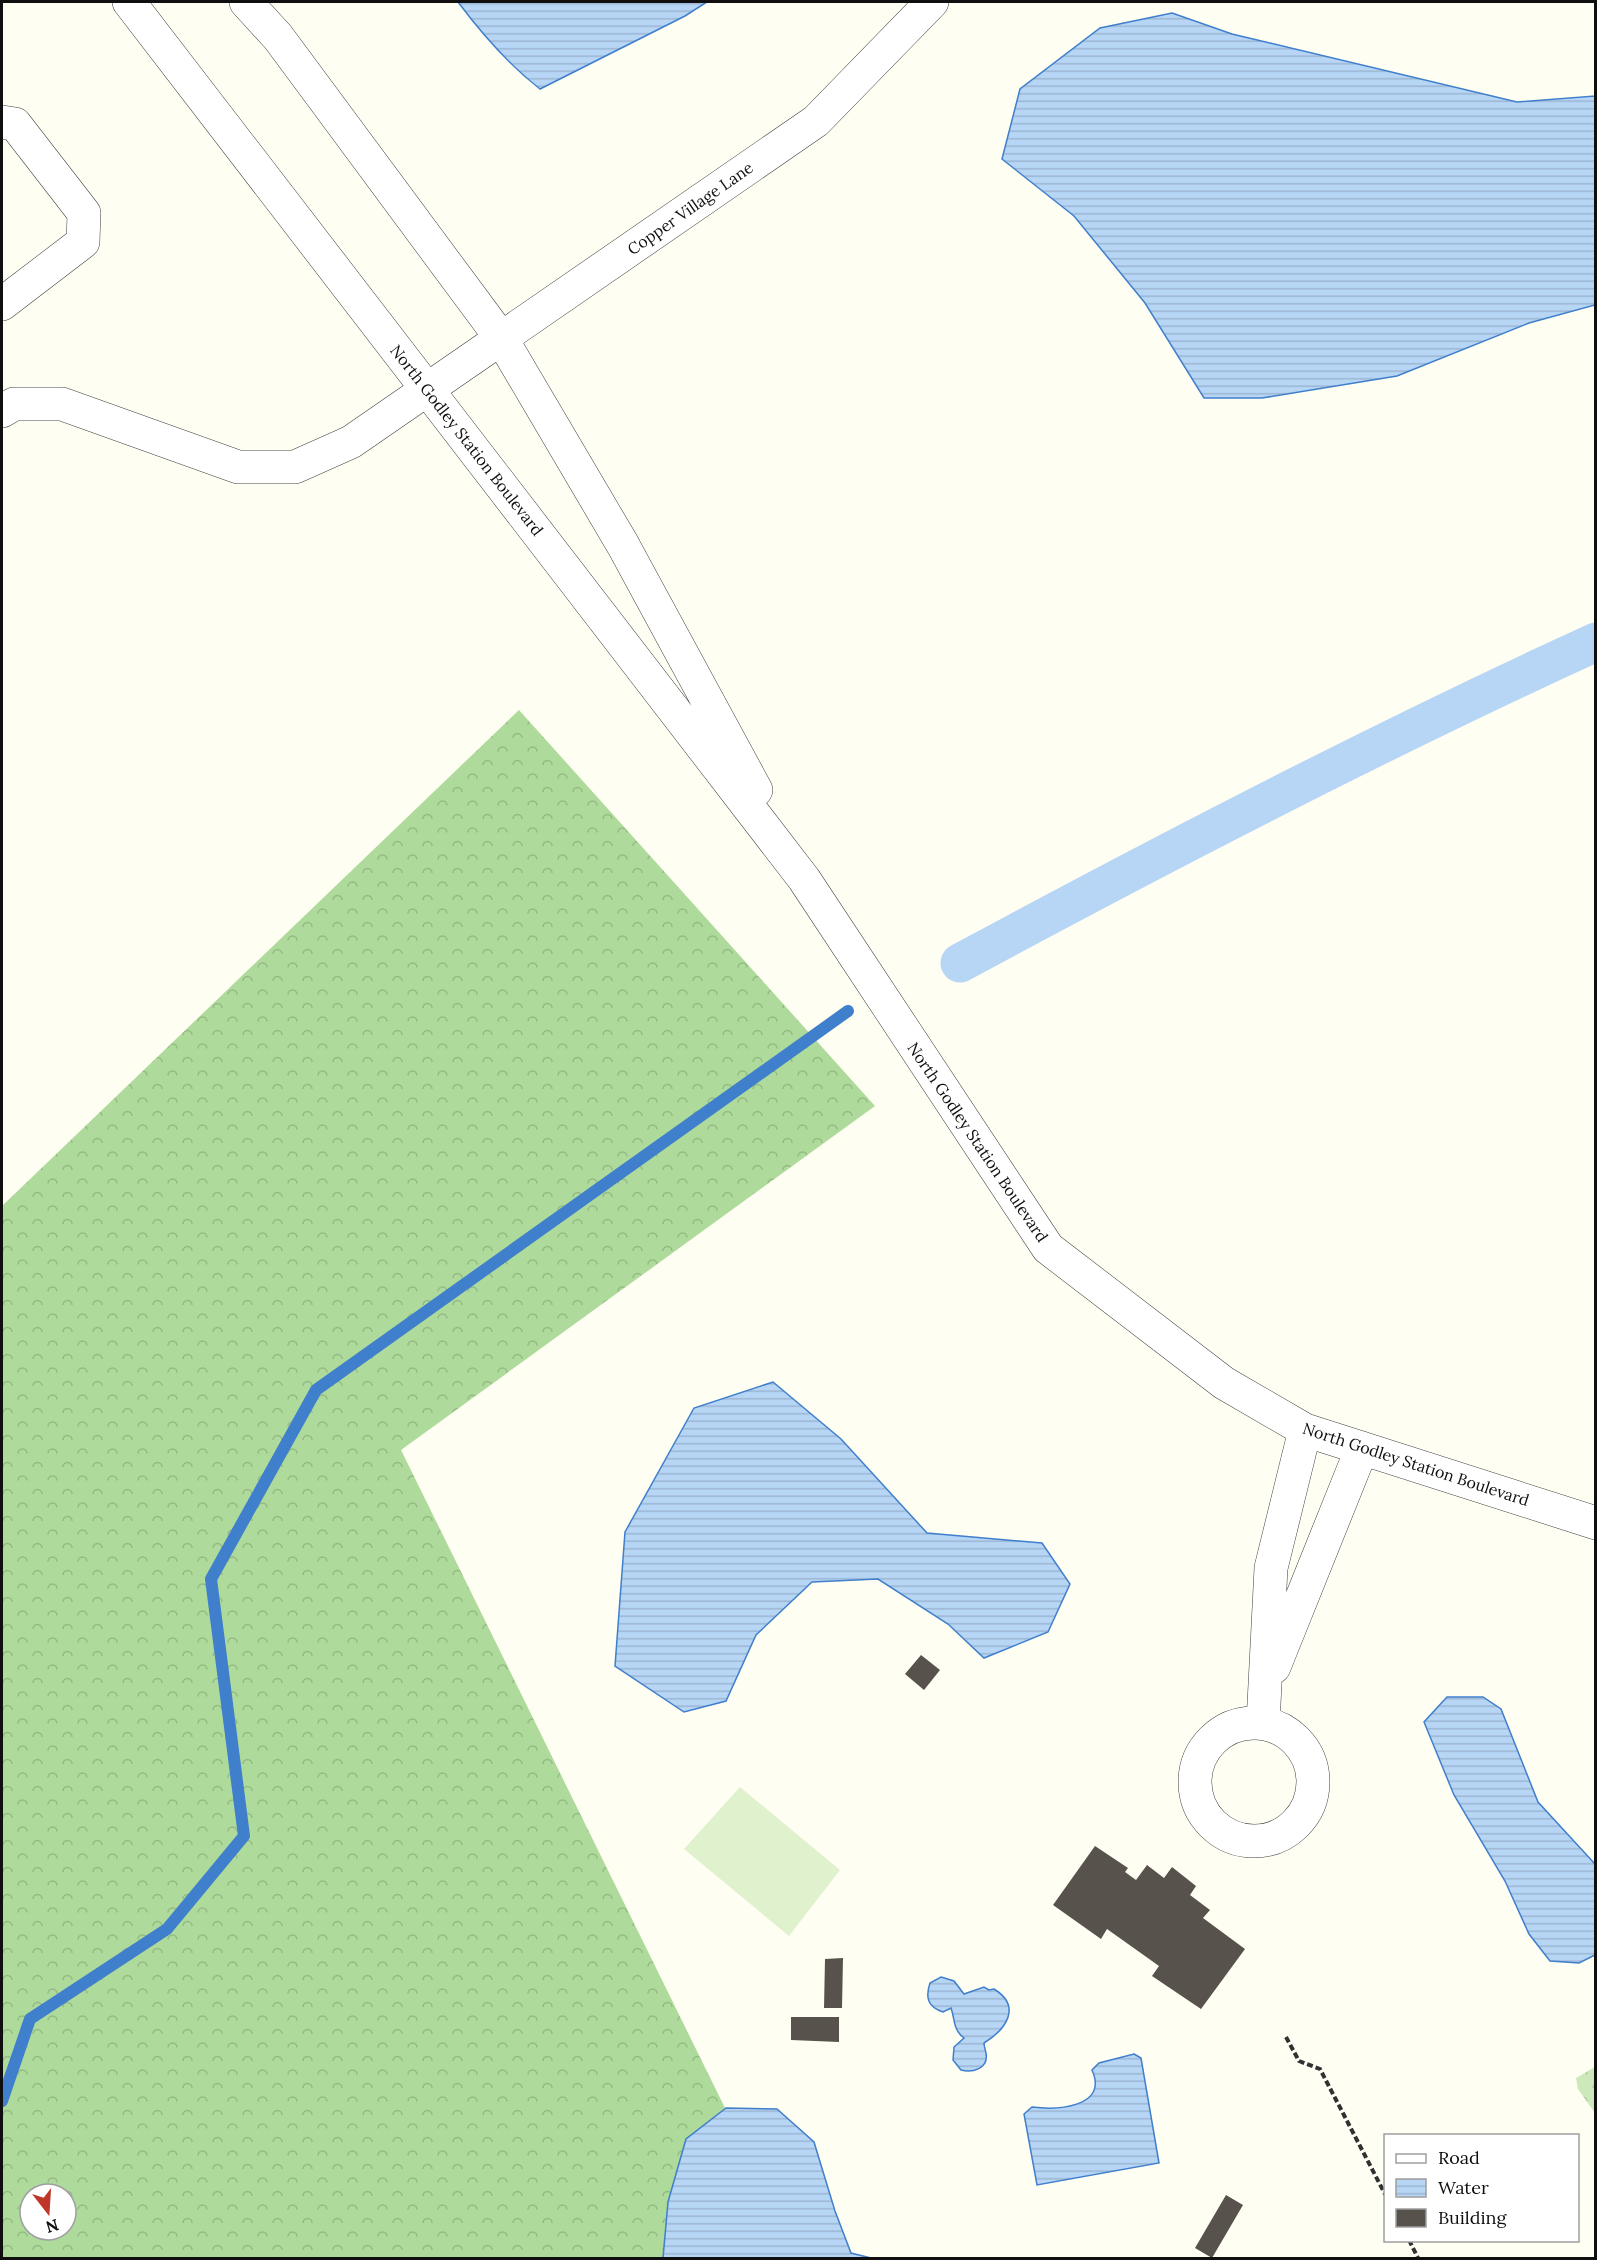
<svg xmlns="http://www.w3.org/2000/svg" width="1597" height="2260" font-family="Lora,serif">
<defs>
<pattern id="forest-crowns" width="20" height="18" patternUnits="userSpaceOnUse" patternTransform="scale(1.5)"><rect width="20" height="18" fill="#aeda9b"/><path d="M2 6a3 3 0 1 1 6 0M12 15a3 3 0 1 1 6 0" fill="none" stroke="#94ba84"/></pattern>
<pattern id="park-crowns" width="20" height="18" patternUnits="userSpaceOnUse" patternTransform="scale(1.5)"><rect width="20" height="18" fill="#cde9bb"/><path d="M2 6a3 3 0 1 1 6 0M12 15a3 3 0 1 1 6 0" fill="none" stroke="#afc7a0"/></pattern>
<pattern id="water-rules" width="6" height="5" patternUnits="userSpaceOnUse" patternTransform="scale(1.5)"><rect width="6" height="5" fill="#b7d5f5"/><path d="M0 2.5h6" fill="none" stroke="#9cb6d1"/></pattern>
</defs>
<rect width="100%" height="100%" fill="#fffef2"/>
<path fill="url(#forest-crowns)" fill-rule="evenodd" d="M519 710 875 1106 401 1450 725 2108 686 2139 668 2202 663 2258H2V1206ZM30 2194H66V2230H30Z"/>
<path fill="url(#park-crowns)" d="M1593 2068H1595V2113L1578 2089 1576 2078Z"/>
<path fill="#dff1cd" d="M740 1787 840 1870 789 1936 684 1849Z"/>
<path fill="url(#water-rules)" stroke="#3f7fcc" stroke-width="1.5" d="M458 2H707L685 16 540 89C508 64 482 34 458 2Z
M1172 13 1232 34 1517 102 1595 96V305L1529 323 1397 376 1262 398H1204L1145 303 1074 216 1002 159 1020 89 1100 28Z
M773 1382 841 1439 927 1533 1042 1543 1070 1584 1048 1632 984 1658 948 1624 878 1579 812 1582 756 1635 726 1701 684 1712 615 1666 625 1532 694 1408Z
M1447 1697H1483L1501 1709 1538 1802 1595 1864V1955L1579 1963 1550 1961 1529 1934 1505 1881 1454 1795 1424 1722Z
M941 1977 954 1981 964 1994 984 1987 989 1990 994 1989C1023 2007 1005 2030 984 2043 984 2046 985 2049 986 2053 989 2069 972 2073 961 2070L953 2060 954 2047 964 2038C953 2030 955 2019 951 2008L943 2012C928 2007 925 1998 930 1983Z
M1134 2054 1141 2058 1159 2163 1037 2185 1024 2114 1032 2107C1056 2110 1109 2108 1092 2070L1099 2063Z
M726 2108 777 2109 814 2142 835 2211 851 2253 871 2258H663L668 2202 686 2139Z"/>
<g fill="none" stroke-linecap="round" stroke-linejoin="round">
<path stroke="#3f7fcc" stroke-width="12" d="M2 2101 30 2019 167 1929 244 1836 211 1579 316 1390 848 1011"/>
<path stroke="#b7d5f5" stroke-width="39" d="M960 963C1169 850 1379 741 1596 642"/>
</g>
<path fill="#58524c" d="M921 1655 940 1670 924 1690 905 1674Z
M1095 1846 1128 1868 1125 1872 1136 1880 1147 1865 1164 1878 1172 1867 1196 1886 1190 1895 1210 1910 1203 1918 1245 1949 1201 2009 1152 1976 1159 1966 1107 1929 1101 1939 1053 1905Z
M843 1958 842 2008H824L825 1959Z
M791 2017H839V2042L791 2040Z
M1226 2195 1243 2205 1212 2258 1195 2248Z"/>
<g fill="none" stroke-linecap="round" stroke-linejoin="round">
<g stroke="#424242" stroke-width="34">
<path id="minor" d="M129 2 804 879 1048 1248 1224 1383 1305 1430 1596 1523
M246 2 278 37 501 338 623 545 756 790
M2 122 15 124 84 213 83 242 2 304
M2 411 14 404H62L238 467H295L351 442 816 121 932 2
M1274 1667 1362 1448
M1263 1723 1271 1568 1305 1430
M1195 1782a59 59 0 1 1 118 0a59 59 0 1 1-118 0Z"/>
</g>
<path stroke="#313131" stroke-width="4" stroke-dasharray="6 3" stroke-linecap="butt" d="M1286 2037 1299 2061 1320 2069 1386 2196
M1409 2240 1418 2258"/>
<use href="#minor" stroke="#fff" stroke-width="33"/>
</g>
<g text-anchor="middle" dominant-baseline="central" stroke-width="6" stroke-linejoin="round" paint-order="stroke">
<g font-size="16" fill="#0f0f0f" stroke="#fff">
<text transform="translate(690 208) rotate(-35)">Copper Village Lane</text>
<text transform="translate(467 440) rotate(52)">North Godley Station Boulevard</text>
<text transform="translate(978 1142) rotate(56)">North Godley Station Boulevard</text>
<text transform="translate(1416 1464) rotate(18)">North Godley Station Boulevard</text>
</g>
</g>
<rect width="1597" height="2260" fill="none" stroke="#0f0f0f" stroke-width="6"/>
<rect x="1384" y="2134" width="195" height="108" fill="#ffffff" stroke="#9f9f9f" stroke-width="1.5"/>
<rect x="1396" y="2154" width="30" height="9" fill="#ffffff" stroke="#9f9f9f" stroke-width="1.5"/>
<text x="1438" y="2164" font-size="18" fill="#0f0f0f">Road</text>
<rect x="1396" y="2179" width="30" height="18" fill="url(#water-rules)" stroke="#9f9f9f" stroke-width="1.5"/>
<text x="1438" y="2194" font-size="18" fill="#0f0f0f">Water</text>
<rect x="1396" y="2209" width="30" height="18" fill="#58524c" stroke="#9f9f9f" stroke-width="1.5"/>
<text x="1438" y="2224" font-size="18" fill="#0f0f0f">Building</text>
<g transform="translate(48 2212) rotate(163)"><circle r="28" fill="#ffffff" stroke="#9f9f9f" stroke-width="1.5"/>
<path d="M0-4.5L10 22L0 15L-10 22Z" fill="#bf3728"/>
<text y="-9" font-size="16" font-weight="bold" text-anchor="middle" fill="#0f0f0f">N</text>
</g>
</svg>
